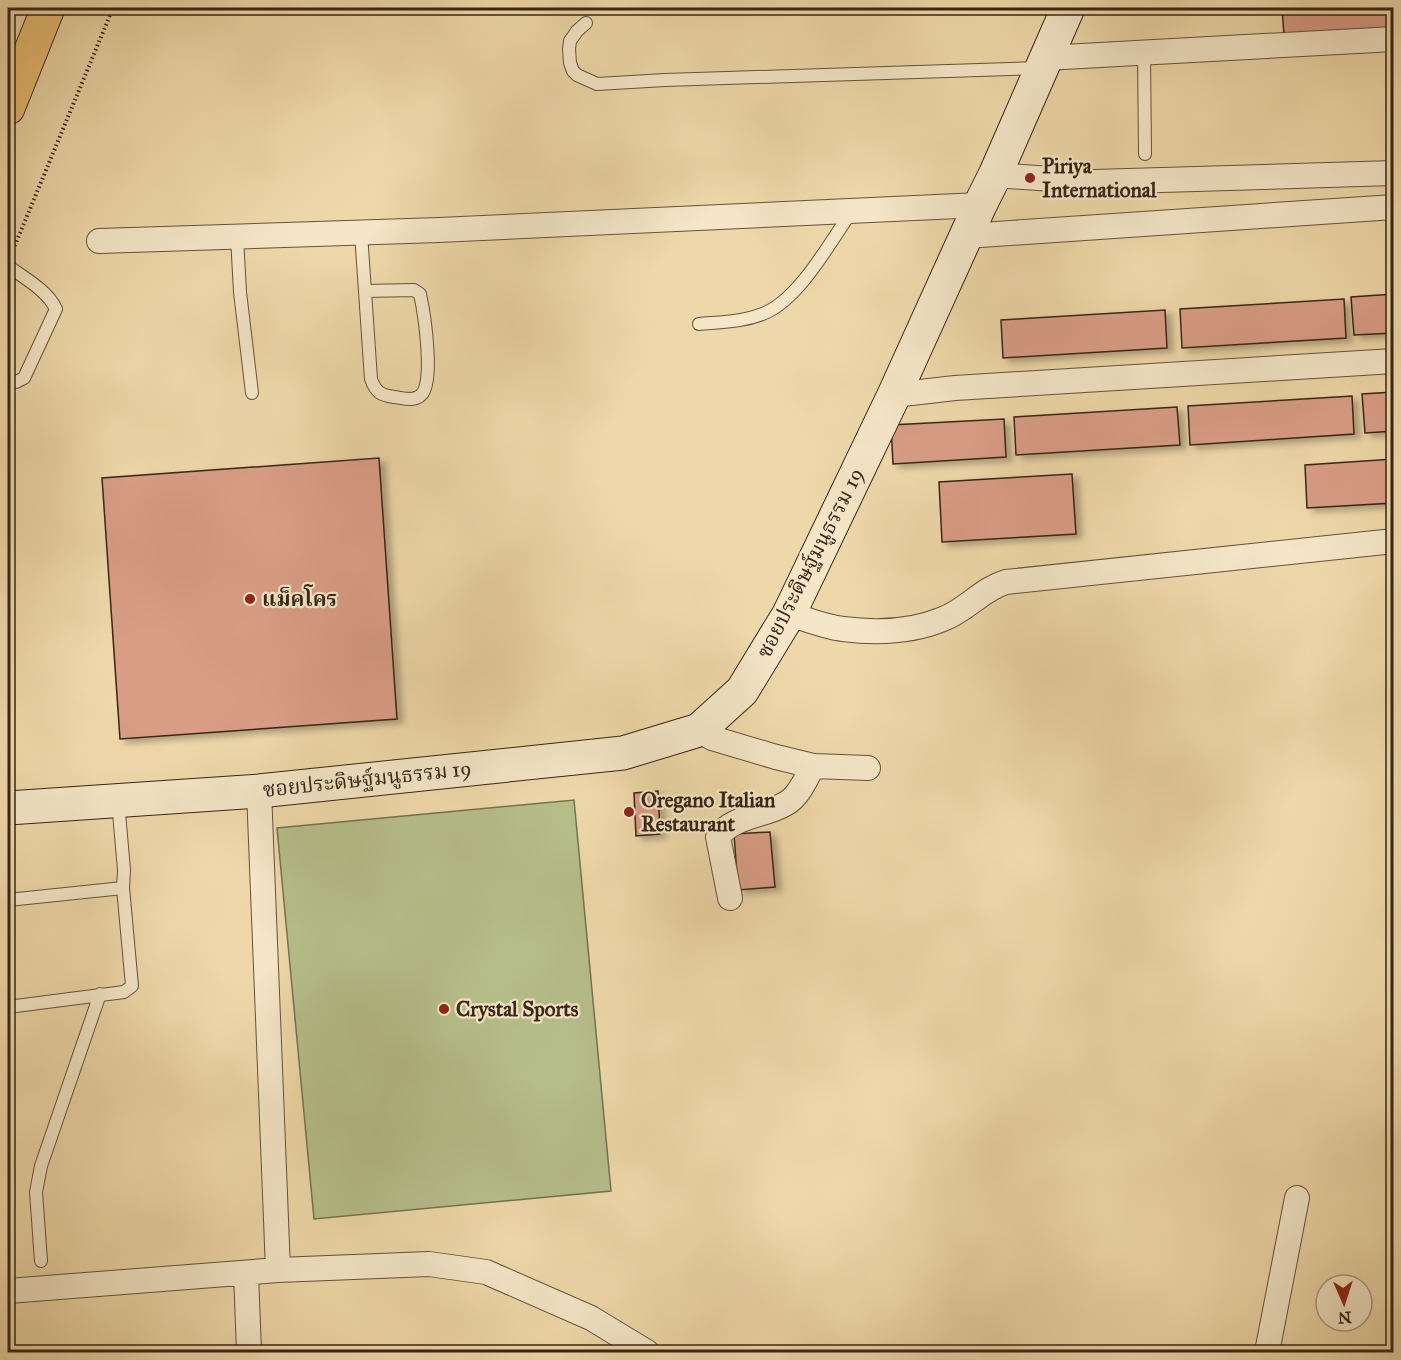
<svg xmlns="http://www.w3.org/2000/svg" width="1401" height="1360" font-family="'IM FELL Great Primer','Noto Serif Thai',serif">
<defs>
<filter id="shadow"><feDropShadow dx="6" dy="4" stdDeviation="3" flood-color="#0004"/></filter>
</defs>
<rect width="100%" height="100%" fill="#eed8a9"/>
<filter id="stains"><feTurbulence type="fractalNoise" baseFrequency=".00333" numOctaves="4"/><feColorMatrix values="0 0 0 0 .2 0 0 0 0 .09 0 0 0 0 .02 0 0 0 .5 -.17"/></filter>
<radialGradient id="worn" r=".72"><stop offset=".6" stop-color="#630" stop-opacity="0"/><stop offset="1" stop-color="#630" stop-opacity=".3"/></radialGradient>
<path fill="#b6bf8a" stroke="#767250" stroke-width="1.5" d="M574 800 611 1191 314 1219 277 828Z"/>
<path fill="#d99d86" stroke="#372516" stroke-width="1.5" filter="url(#shadow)" d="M1282 8H1394V28L1284 35Z
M1394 294V333L1354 335 1351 297Z
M1344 299 1346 338 1182 348 1180 309Z
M1165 310 1167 348 1003 358 1001 320Z
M1394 392V431L1365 433 1362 394Z
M1352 396 1354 434 1190 445 1188 406Z
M1177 407 1180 445 1016 455 1014 417Z
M1004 419 1006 457 893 464 891 425Z
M379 458 397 719 120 739 102 478Z
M1394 459V503L1307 508 1305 465Z
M1072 474 1076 534 942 542 939 482Z
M658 791 660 834 636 836 634 793Z
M770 832 775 887 738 890 734 834Z"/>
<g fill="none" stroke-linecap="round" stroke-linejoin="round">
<g stroke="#65523b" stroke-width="14">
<path id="lane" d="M586 23 577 31 570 41 569 49 570 63 573 71 577 75 597 84 665 80 1038 68
M1144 53 1145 154
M361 233 371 379C376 393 381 395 394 397 403 398 414 402 421 395 435 383 424 312 420 294L414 290 365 291
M237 237 240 292 252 393
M8 266C24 278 47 290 56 309L24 378 16 382 8 381
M699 324C721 322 746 322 767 312 801 296 830 242 852 211
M8 900 123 888
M8 1007 124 992 132 986 123 888 124 870 118 801
M41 1261 36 1192 41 1166 100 994"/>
</g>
<g stroke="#65523b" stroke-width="26">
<path id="street" d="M1045 58 1394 39
M995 175 1094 182 1394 173
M966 236 1394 207
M99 241 439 230 980 205
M894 395 955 388 1394 361
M789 614C806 619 825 627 843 629 875 633 912 632 943 619 967 610 982 589 1006 582L1394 541
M699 730 712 738 776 757 813 766 868 768
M259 791 278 1270
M730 898 718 837C732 816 765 816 785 804 799 797 806 778 813 766
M246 1273 249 1352
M8 1291 278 1270 429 1264 486 1272 591 1318 647 1352
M1267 1352 1297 1198"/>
</g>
<g stroke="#372516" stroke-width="35">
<path id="secondary" d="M8 808 259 791 623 753 699 730 742 691 789 614 894 395 980 205 995 175 1068 8"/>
</g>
<g stroke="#372516" stroke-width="35">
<path id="primary" d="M8 108 48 8"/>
</g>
<path stroke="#372516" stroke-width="4" stroke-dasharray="1.5 3" stroke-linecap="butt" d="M13 250 113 8"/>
<use href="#lane" stroke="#f4e6c7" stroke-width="12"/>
<use href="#street" stroke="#f4e6c7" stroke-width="24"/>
<use href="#secondary" stroke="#f4e6c7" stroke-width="33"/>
<use href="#primary" stroke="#e7bc74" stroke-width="33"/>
</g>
<g fill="#8f2418" stroke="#f4e6c7" stroke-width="2">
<circle cx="1030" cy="178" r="6"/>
<circle cx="250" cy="599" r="6"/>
<circle cx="629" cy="812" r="6"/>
<circle cx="444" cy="1009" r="6"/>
</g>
<g text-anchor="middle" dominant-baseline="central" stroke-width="4.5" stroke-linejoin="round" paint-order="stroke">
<g font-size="21" font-weight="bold" fill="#372516" stroke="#f4e6c7" text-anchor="start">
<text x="1042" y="166">Piriya<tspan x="1042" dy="24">International</tspan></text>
<text x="262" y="599">แม็คโคร</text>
<text x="641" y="800">Oregano Italian<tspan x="641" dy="24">Restaurant</tspan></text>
<text x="456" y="1009">Crystal Sports</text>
</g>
<g font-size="21" fill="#372516" stroke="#f4e6c7">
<text transform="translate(810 563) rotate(-63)">ซอยประดิษฐ์มนูธรรม 19</text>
<text transform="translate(367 779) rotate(-6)">ซอยประดิษฐ์มนูธรรม 19</text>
</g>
</g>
<rect width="1401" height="1360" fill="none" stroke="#eed8a9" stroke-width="30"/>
<rect x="9" y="9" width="1383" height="1342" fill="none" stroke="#372516" stroke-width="3"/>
<rect x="15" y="15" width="1371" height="1330" fill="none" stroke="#372516" stroke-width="1.5"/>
<g transform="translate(1344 1303) rotate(177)"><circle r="28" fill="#f4e6c7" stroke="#a89980" stroke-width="1.5"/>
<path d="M0-4.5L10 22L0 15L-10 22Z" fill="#8f2418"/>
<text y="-9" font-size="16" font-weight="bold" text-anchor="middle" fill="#372516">N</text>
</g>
<rect width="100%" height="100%" filter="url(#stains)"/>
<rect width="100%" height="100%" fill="url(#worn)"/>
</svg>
